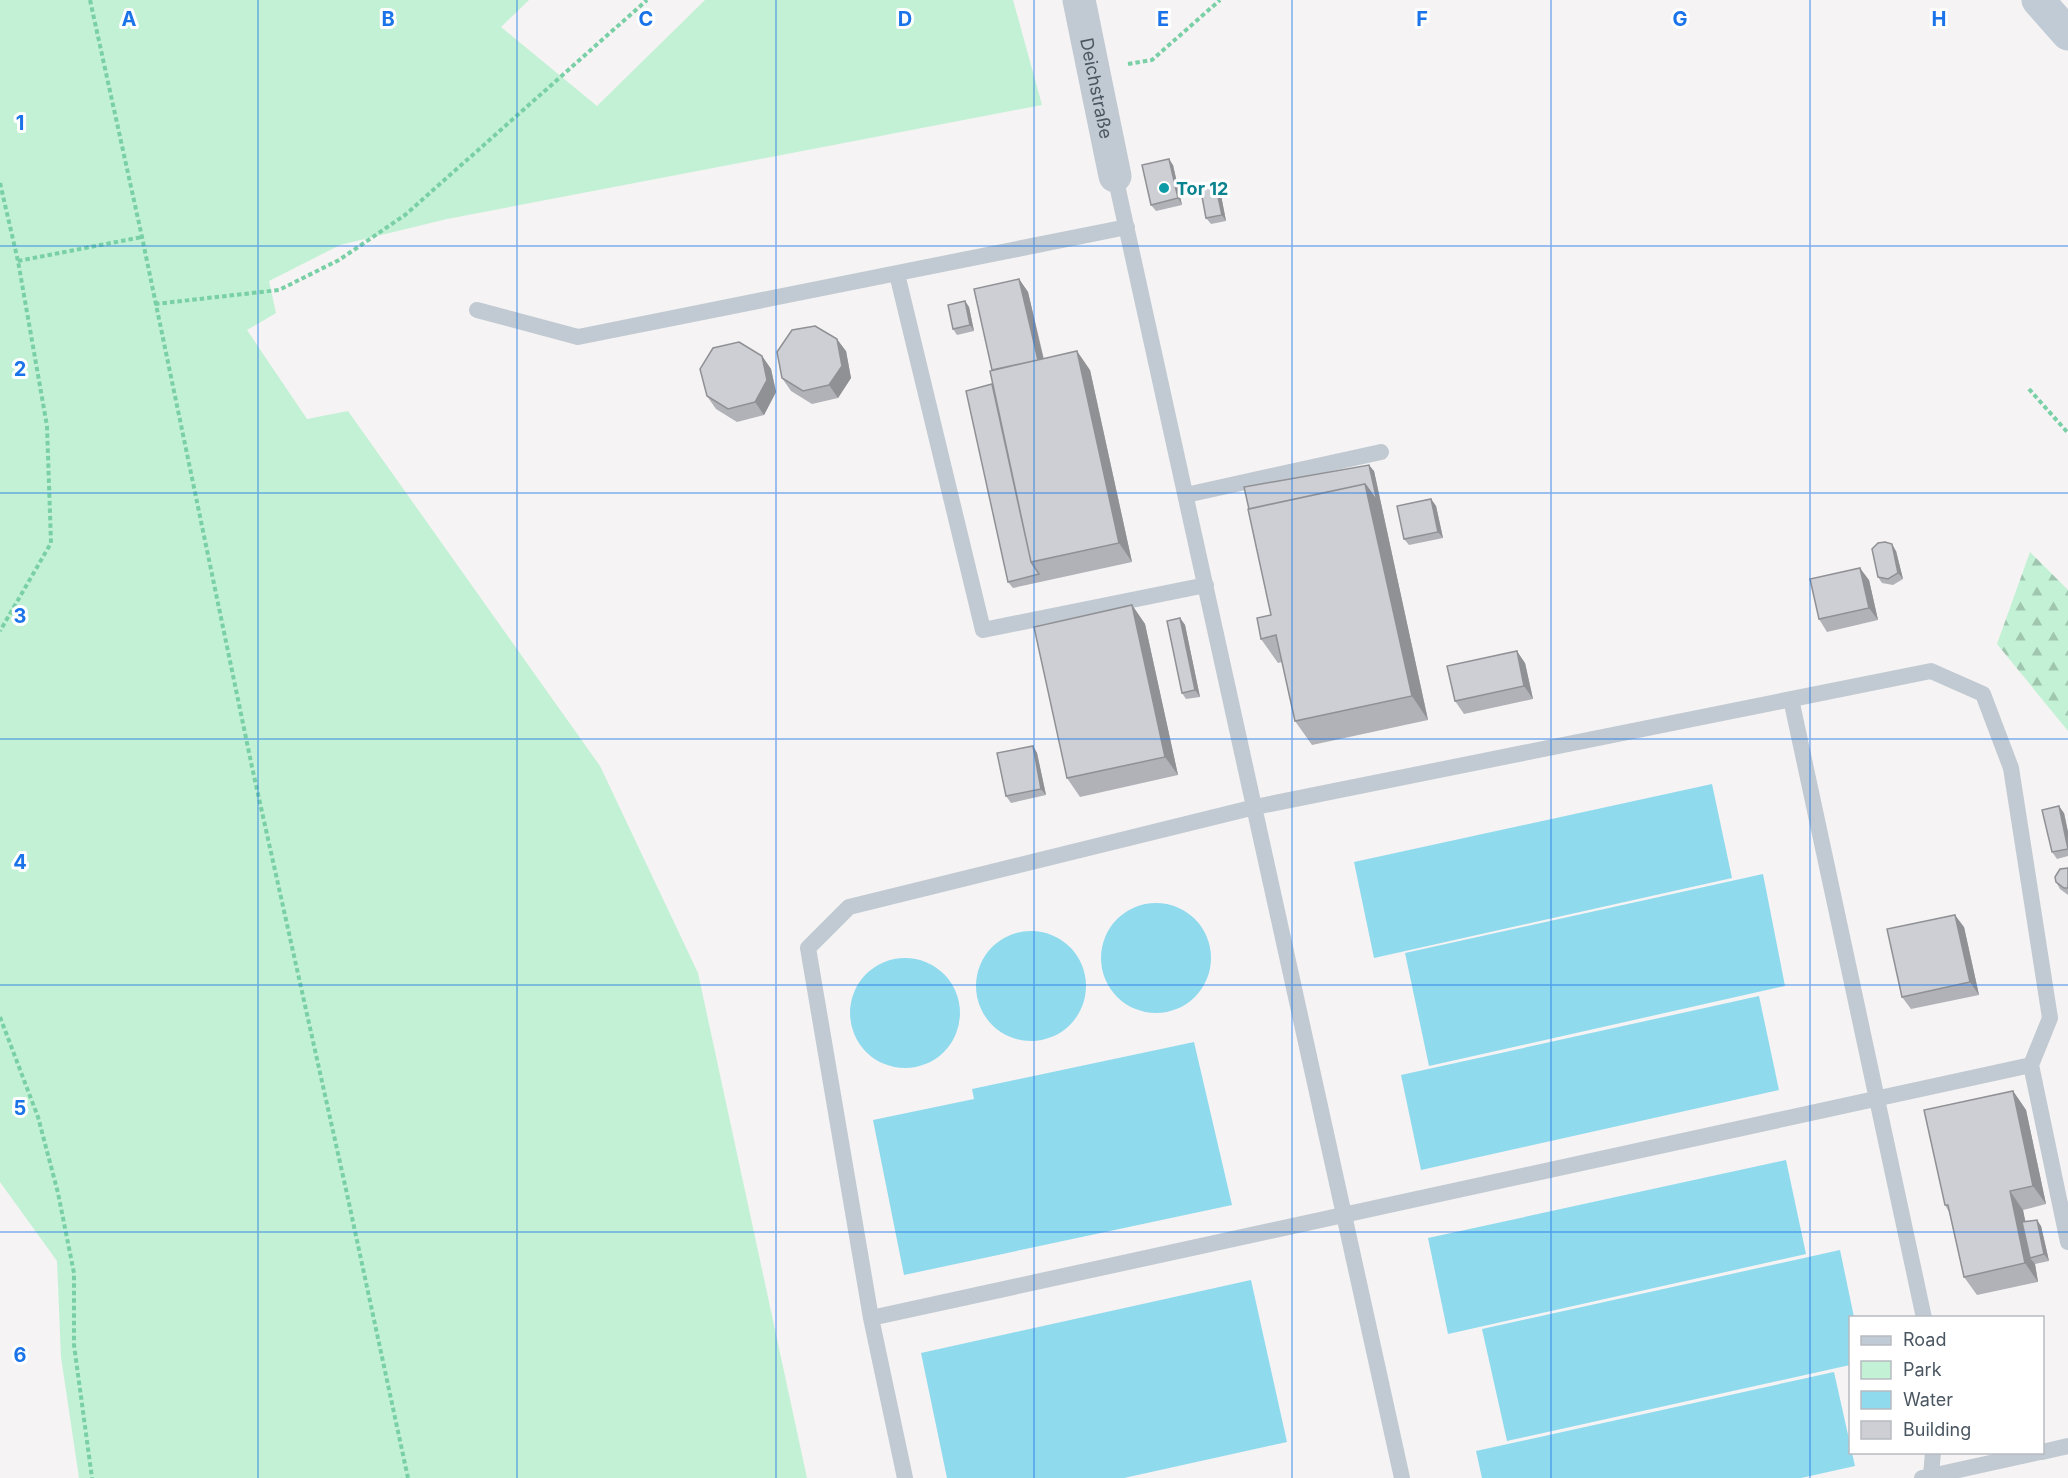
<svg xmlns="http://www.w3.org/2000/svg" width="2068" height="1478" font-family="Inter,sans-serif">
<defs>
<pattern id="forest-firs" width="22" height="20" patternUnits="userSpaceOnUse" patternTransform="scale(1.5)"><rect width="22" height="20" fill="#c3f1d5"/><path d="M5 1l3.5 6h-7zM16 11l3.5 6h-7z" fill="#a0c6b0"/></pattern>
</defs>
<rect width="100%" height="100%" fill="#f5f3f3"/>
<path fill="#c3f1d5" d="M0 0H529L501 27 597 106 705 0H1013L1042 105 447 219 340 245 269 281 276 313 247 330 307 419 348 411 600 766 698 973 807 1478H79L61 1357 57 1261 0 1182Z"/>
<path fill="url(#forest-firs)" d="M2030 552 2068 590V731L1997 644Z"/>
<path fill="#90daee" d="M1712 784 1732 878 1374 958 1354 862Z
M1763 874 1785 986 1429 1066 1405 953Z
M1101 958a55 55 0 1 1 110 0a55 55 0 1 1-110 0Z
M976 986a55 55 0 1 1 110 0a55 55 0 1 1-110 0Z
M850 1013a55 55 0 1 1 110 0a55 55 0 1 1-110 0Z
M1759 996 1779 1090 1421 1170 1401 1075Z
M1194 1042 1232 1205 904 1275 873 1120 974 1099 972 1089Z
M1786 1160 1806 1254 1448 1334 1428 1238Z
M1840 1250 1854 1317 1850 1318V1365L1507 1441 1482 1329Z
M1251 1280 1287 1442 1124 1478H947L921 1353Z
M1834 1372 1855 1466 1801 1478H1482L1476 1451Z"/>
<g fill="none" stroke-linecap="round" stroke-linejoin="round">
<path stroke="#7ad0a6" stroke-width="4" stroke-dasharray="4.5 3" stroke-linecap="butt" d="M90 0 142 237 252 767 347 1194 408 1478
M1128 64 1152 60 1220 0
M0 183 18 261 47 426 51 543 0 631
M18 261 142 237
M155 304 279 290 339 260 405 215 647 0
M2029 389 2068 433
M0 1017 38 1117 58 1193 74 1273V1345L92 1478"/>
<path stroke="#c1cad2" stroke-width="16" d="M1115 176 1402 1478
M897 274 983 630 1206 585
M477 310 578 337 1127 227
M1186 495 1381 452
M1791 699 1924 1318
M871 1318 808 948 849 907 1255 807 1931 671 1983 694 2011 768 2050 1018 2031 1065
M2042 1452 2068 1446
M1931 1476 1933 1452
M905 1478 871 1318 2031 1065 2068 1242
M1922 1478 2040 1452"/>
<path stroke="#c1cad2" stroke-width="33" id="s1" d="M1079 0 1115 176"/>
<path stroke="#c1cbd6" stroke-width="33" d="M2038 0 2068 34"/>
</g>
<path fill="#b0b2b7" d="M1173 165 1182 205 1156 211 1151 205Z
M1215 183 1220 190 1226 221 1211 224 1206 218Z
M1019 279 1028 292 1044 359 1090 370 1132 562 1013 588 1008 582 992 384V370Z
M965 301 969 307 974 331 957 335 953 329Z
M846 351 851 378 838 398 812 404 791 391 782 378Z
M762 356 771 369 776 392 764 415 737 422 716 409 707 396Z
M1374 471 1428 720 1312 745 1295 721 1282 662 1278 663 1261 639Z
M1431 499 1436 506 1443 538 1409 545 1404 539Z
M1896 551 1903 579 1893 585 1882 583 1878 577Z
M1869 580 1878 620 1827 632 1819 619Z
M1132 605 1145 624 1178 775 1080 797 1067 778Z
M1180 618 1185 625 1200 697 1186 699 1182 693Z
M1525 663 1533 699 1464 714 1455 701Z
M1033 746 1037 753 1046 795 1011 803 1006 796Z
M2064 813 2068 832V856L2057 859 2052 852Z
M2068 868V895L2060 889 2056 882Z
M1964 927 1979 995 1911 1009 1902 997Z
M2013 1091 2026 1110 2046 1204 2023 1210 2025 1222 2041 1226 2049 1261 2035 1264 2038 1282 1977 1295 1964 1277 1949 1212 1945 1205Z"/>
<path fill="#909195" d="M1169 159 1173 165 1182 205 1178 198Z
M1215 183 1220 190 1226 221 1222 215Z
M1019 279 1028 292 1048 379 1039 367Z
M965 301 969 307 974 331 970 325Z
M837 339 846 351 851 378 838 398 829 385Z
M1077 351 1090 370 1132 562 1119 543Z
M762 356 771 369 776 392 764 415 755 402Z
M1369 465 1374 471 1428 720 1412 696 1365 484Z
M1431 499 1436 506 1443 538 1438 532Z
M1892 544 1896 551 1903 579 1898 573Z
M1860 568 1869 580 1878 620 1869 608Z
M1132 605 1145 624 1178 775 1165 757Z
M1180 618 1185 625 1200 697 1195 690Z
M1517 651 1525 663 1533 699 1524 686Z
M1033 746 1037 753 1046 795 1041 789Z
M2059 806 2064 813 2068 832V847Z
M1955 915 1964 927 1979 995 1970 982Z
M2013 1091 2026 1110 2046 1204 2033 1186Z
M2010 1191 2023 1210 2033 1257 2030 1258 2035 1264 2038 1282 2025 1263Z
M2037 1220 2041 1226 2049 1261 2044 1254Z"/>
<path fill="#cdcfd5" stroke="#909195" stroke-width="1.5" d="M1169 159 1178 198 1151 205 1142 165Z
M1215 183 1222 215 1206 218 1200 186Z
M1019 279 1038 360 992 370 974 289Z
M965 301 970 325 953 329 948 305Z
M815 326 837 339 842 366 829 385 803 391 782 378 777 352 792 330Z
M739 342 762 356 767 380 755 402 728 409 707 396 700 369 713 348Z
M1077 351 1119 543 1031 562 990 371Z
M992 384 1031 562 1039 574 1008 582 966 391Z
M1369 465 1377 501 1365 484 1249 509 1244 487Z
M1365 484 1412 696 1295 721 1276 635 1261 639 1257 618 1271 615 1248 509Z
M1431 499 1438 532 1404 539 1397 506Z
M1885 542 1892 544 1898 573 1888 579 1878 577 1872 549 1878 543Z
M1860 568 1869 608 1819 619 1810 579Z
M1132 605 1165 757 1067 778 1034 627Z
M1180 618 1195 690 1182 693 1167 621Z
M1517 651 1524 686 1455 701 1447 666Z
M1033 746 1041 789 1006 796 997 753Z
M2059 806 2068 849 2052 852 2042 810Z
M2068 868V888H2064L2056 882 2055 877 2060 869Z
M1955 915 1970 982 1902 997 1887 929Z
M2013 1091 2033 1186 2010 1191 2025 1263 1964 1277 1948 1205H1945L1924 1110Z
M2037 1220 2044 1254 2030 1258 2022 1222Z"/>
<path fill="none" stroke="#1a73e8" stroke-width="1.5" stroke-opacity="0.55" d="M258 0V1478M517 0V1478M776 0V1478M1034 0V1478M1292 0V1478M1551 0V1478M1810 0V1478M0 246H2068M0 493H2068M0 739H2068M0 985H2068M0 1232H2068"/>
<circle fill="#0f9aa8" stroke="#fff" stroke-width="2" cx="1164" cy="188" r="6"/>
<g text-anchor="middle" dominant-baseline="central" stroke-width="6" stroke-linejoin="round" paint-order="stroke">
<g font-size="18" fill="#4a5661" stroke="#fff">
<text stroke="none"><textPath href="#s1" startOffset="90">Deichstraße</textPath></text>
</g>
<g font-size="18" font-weight="bold" fill="#0d838f" stroke="#fff" text-anchor="start">
<text x="1176" y="188">Tor 12</text>
</g>
</g>
<g font-size="20" text-anchor="middle" font-weight="bold" fill="#1a73e8" stroke="#fff" stroke-width="6" stroke-linejoin="round" paint-order="stroke">
<text x="129" y="26">A</text>
<text x="388" y="26">B</text>
<text x="646" y="26">C</text>
<text x="905" y="26">D</text>
<text x="1163" y="26">E</text>
<text x="1422" y="26">F</text>
<text x="1680" y="26">G</text>
<text x="1939" y="26">H</text>
<text x="20" y="130">1</text>
<text x="20" y="376">2</text>
<text x="20" y="623">3</text>
<text x="20" y="869">4</text>
<text x="20" y="1115">5</text>
<text x="20" y="1362">6</text>
</g>
<rect x="1849" y="1316" width="195" height="138" fill="#ffffff" stroke="#b7bbc0" stroke-width="1.5"/>
<rect x="1861" y="1336" width="30" height="9" fill="#c1cbd6" stroke="#b7bbc0" stroke-width="1.5"/>
<text x="1903" y="1346" font-size="18" fill="#4a5661">Road</text>
<rect x="1861" y="1361" width="30" height="18" fill="#c3f1d5" stroke="#b7bbc0" stroke-width="1.5"/>
<text x="1903" y="1376" font-size="18" fill="#4a5661">Park</text>
<rect x="1861" y="1391" width="30" height="18" fill="#90daee" stroke="#b7bbc0" stroke-width="1.5"/>
<text x="1903" y="1406" font-size="18" fill="#4a5661">Water</text>
<rect x="1861" y="1421" width="30" height="18" fill="#cdcfd5" stroke="#b7bbc0" stroke-width="1.5"/>
<text x="1903" y="1436" font-size="18" fill="#4a5661">Building</text>
</svg>
